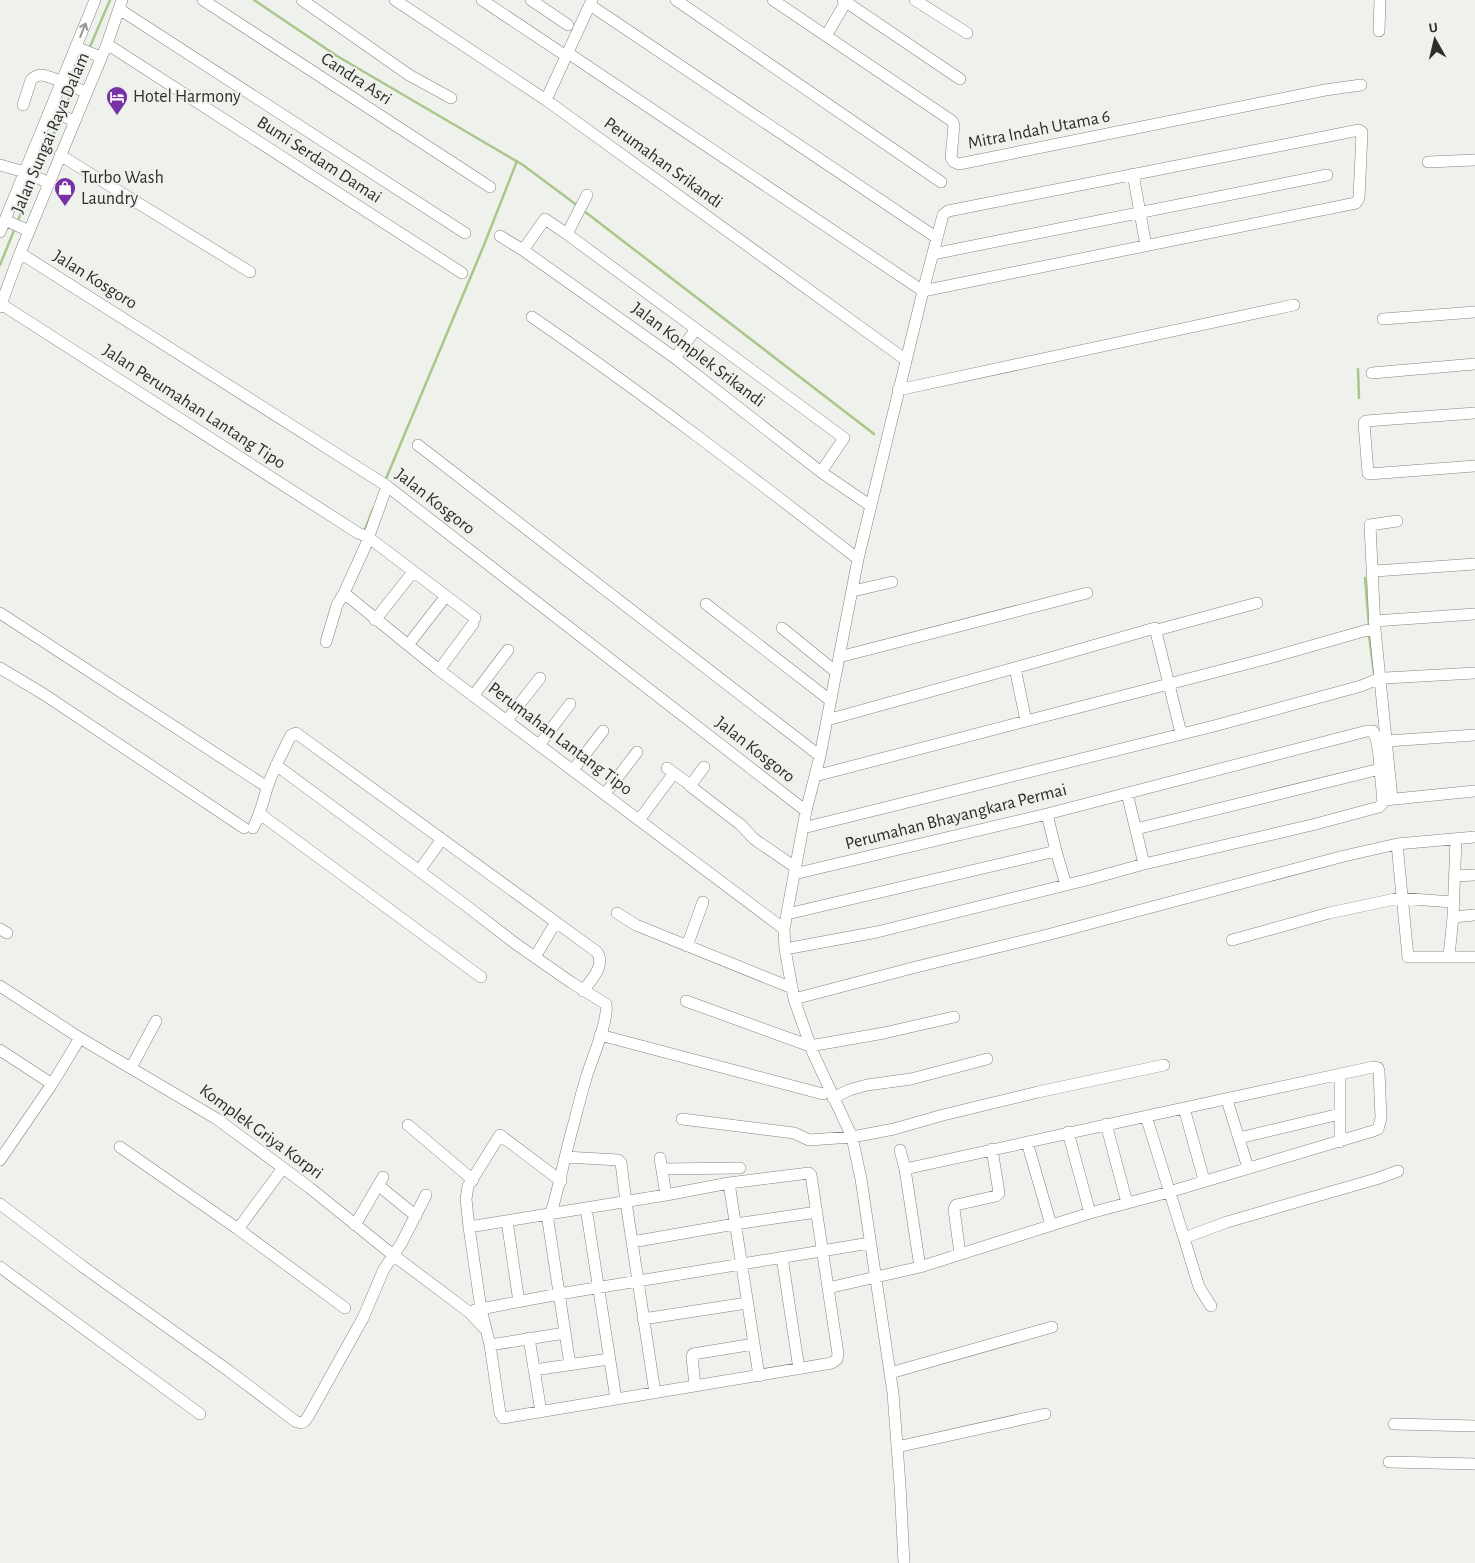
<svg xmlns="http://www.w3.org/2000/svg" width="1475" height="1563" font-family="'Alegreya Sans',sans-serif">
<rect width="100%" height="100%" fill="#eff2ec"/>
<g fill="none" stroke-linecap="round" stroke-linejoin="round">
<path stroke="#aac78b" stroke-width="2.5" d="M254 0 337 56 523 165 578 206
M89 49 110 0
M75 84 87 54
M63 112 73 89
M37 174 60 119
M584 211 874 434
M17 223 34 181
M0 265 15 228
M1358 369 1359 398
M385 481 484 245 517 161
M364 532 373 509
M1365 578 1369 627
M1369 635 1374 674"/>
<g stroke="#82857f" stroke-width="12">
<path id="minor" d="M203 0 490 187
M302 0 409 75 451 98
M395 0 546 100 906 360
M482 0 560 52
M531 0 568 25
M676 0 941 182
M773 0 952 121 954 125 951 158 954 162 959 164 1325 90 1361 85
M843 0 960 79
M915 0 967 33
M590 5 937 238
M119 9 465 233
M1379 31 1380 0
M826 36 847 0
M107 44 462 273
M76 47 101 57
M568 53 923 291 943 215 948 211 1359 130 1362 132 1359 198 1356 203 923 291 858 559 820 756 806 811 784 929 785 949 794 999 813 1053 852 1137 861 1179 893 1393 900 1485 904 1563
M546 100 592 0
M23 105 31 80C34 77 37 75 41 75 53 76 75 89 87 92
M50 111 75 121
M60 155 250 272
M1428 162 1475 160
M0 165 25 172 49 183
M1133 174 1146 246
M5 220 29 231
M0 232 95 0
M567 234 587 195
M500 236 523 250 675 358 821 472 871 506
M523 250 545 219 567 234 844 438 821 472
M20 253 387 486 806 811
M933 254 1327 175
M1 304 358 533 368 537 475 618
M0 307 20 253 107 44 122 0
M532 317C644 394 751 476 858 559
M1383 319 1475 312
M675 358 696 329
M1372 373 1475 364
M898 390 1294 305
M1475 413 1366 421 1364 423 1368 473 1369 474 1475 466
M418 445 820 756
M387 486 365 547 344 593 439 670 784 929
M1373 573 1375 571 1475 564
M853 591 892 582
M706 604 831 701
M0 613 267 787
M375 620 413 572
M1374 621 1475 614
M782 628 836 672
M1375 629 1392 799
M1157 630 1257 603
M326 642 337 605 344 593
M408 645 446 596
M839 657 1087 593
M0 668 45 695 244 828
M439 670 473 624
M473 696 508 650
M507 720 540 678
M827 720 1043 660 1155 628 1181 733
M1026 721 1269 658 1364 631 1375 629 1370 525 1397 521
M1387 741 1475 735
M539 745 570 704
M276 765 464 904 516 944 572 983 606 1004C609 1020 592 1059 587 1075 582 1091 578 1107 574 1123 565 1153 560 1184 551 1213
M704 767 690 786 741 825 754 839 795 867
M667 768 686 782
M573 770 603 731
M815 776 1026 721 1015 668
M1127 793 1144 864
M605 794 637 752
M1385 800 1475 791
M260 814 481 977
M639 820 674 773
M253 828C260 815 263 802 267 788 273 770 283 752 291 735L296 733 597 952C606 966 591 980 583 991
M803 828 1214 726 1361 686 1378 679 1385 678 1475 673
M1397 844 1408 957H1475
M1056 851 1066 885
M419 871 442 839
M794 874 1047 814 1367 731H1373C1379 742 1379 756 1380 769
M1454 876 1475 875
M617 913 636 925 792 988
M787 914 1056 851 1047 814
M1453 917 1475 915
M0 929 7 933
M1232 940 1329 913 1400 898 1452 902
M687 946 703 902
M785 949 877 932 1090 879 1144 864 1312 825 1379 807 1383 803 1380 769 1136 829
M1449 956 1453 917 1456 839
M535 957 556 922
M0 986 80 1038 217 1119 310 1188 393 1255 469 1312 484 1328
M794 999 916 967 1047 935 1344 856 1397 844 1475 837
M686 1001 810 1046 884 1033 954 1017
M600 1035 823 1094
M0 1050 52 1084
M131 1068 156 1021
M833 1098 849 1090 867 1085 911 1079 987 1059
M1227 1100 1248 1168
M1184 1108 1204 1180
M1146 1116 1184 1238 1227 1222 1376 1179 1398 1171
M682 1119 794 1133 809 1140 852 1137 894 1129 943 1115 1038 1092 1164 1065
M1106 1124 1127 1203
M408 1125 473 1180
M1068 1132 1090 1213
M1239 1138 1340 1114
M1027 1142 1051 1225
M1340 1142V1075
M120 1147 238 1229 345 1308
M900 1150 905 1169C1060 1134 1217 1101 1373 1067L1378 1068 1379 1071 1381 1118 1378 1129 1373 1131 1169 1192 1090 1213 920 1267
M565 1157 618 1160 621 1163 626 1202 655 1393
M660 1158 666 1195
M0 1160 52 1084 80 1038
M662 1169 740 1168
M729 1183 759 1376
M378 1185 416 1216
M0 1204 82 1266 229 1371 295 1421 301 1423 305 1421 309 1415 363 1318 384 1269 401 1244 426 1195
M586 1208 616 1399
M547 1214 570 1365
M507 1221 519 1302
M355 1225 383 1177
M469 1227 666 1195 729 1183 809 1173 811 1175 838 1354 837 1359 832 1363 503 1418 500 1413 490 1345 481 1309 469 1227 466 1199 468 1186 500 1135 561 1181
M238 1229 283 1168
M1184 1238 1199 1287 1211 1306
M632 1242 735 1224 817 1212
M960 1254 954 1209 956 1205 996 1196 999 1193 992 1149
M782 1257 799 1369
M0 1267 200 1414
M828 1288 920 1267 905 1169
M475 1310 559 1294 870 1243
M643 1319 747 1303
M529 1338 541 1412
M490 1345 565 1333
M534 1370 609 1359
M890 1373 1052 1327
M695 1386 692 1357 693 1354 754 1344
M1394 1424 1475 1426
M897 1447 1045 1414
M1389 1462 1475 1464"/>
</g>
<use href="#minor" stroke="#fff" stroke-width="11"/>
</g>
<defs><path id="oneway-shaft" d="M-6 0H5M1.5-3L5.5 0L1.5 3" fill="none" stroke-width="1.6" stroke-linecap="round" stroke-linejoin="round" transform="scale(1.25)"/></defs>
<use stroke="#969696" href="#oneway-shaft" transform="translate(83 30) rotate(-68)"/>
<defs>
<g id="hotel-pin" transform="scale(1.125)"><path d="M0 17L-7.5 6A9.5 9.5 0 1 1 7.5 6Z" fill="#7932a5" stroke="#eff2ec"/><path d="M-6-4.5h1.5V1H6V5H4.5V3h-9V5H-6ZM-4 0a1.8 1.8 0 1 1 3.6 0ZM.5 0V-2.5h3Q6-2.5 6 0Z" fill="#fff"/></g>
<g id="shop-pin" transform="scale(1.125)"><path d="M0 17L-7.5 6A9.5 9.5 0 1 1 7.5 6Z" fill="#7932a5" stroke="#eff2ec"/><path d="M-5-2.5h2.3a2.7 3.5 0 0 1 5.4 0H5L5.5 6h-11ZM-1.5-2.5h3a1.5 2.3 0 0 0-3 0Z" fill="#fff"/></g>
</defs>
<g fill-rule="evenodd">
<use href="#hotel-pin" x="117" y="97"/>
<use href="#shop-pin" x="65" y="188"/>
</g>
<g text-anchor="middle" dominant-baseline="central" stroke-width="4" stroke-linejoin="round" paint-order="stroke">
<g font-size="18" fill="#2d2e2c" stroke="#eff2ec">
<text transform="translate(356 79) rotate(33)">Candra Asri</text>
<text transform="translate(1039 130) rotate(-11)">Mitra Indah Utama 6</text>
<text transform="translate(51 133) rotate(-67)">Jalan Sungai Raya Dalam</text>
<text transform="translate(319 160) rotate(33)">Bumi Serdam Damai</text>
<text transform="translate(663 163) rotate(36)">Perumahan Srikandi</text>
<text transform="translate(95 280) rotate(32)">Jalan Kosgoro</text>
<text transform="translate(698 355) rotate(37)">Jalan Komplek Srikandi</text>
<text transform="translate(194 407) rotate(33)">Jalan Perumahan Lantang Tipo</text>
<text transform="translate(435 502) rotate(38)">Jalan Kosgoro</text>
<text transform="translate(560 739) rotate(37)">Perumahan Lantang Tipo</text>
<text transform="translate(755 750) rotate(38)">Jalan Kosgoro</text>
<text transform="translate(956 817) rotate(-14)">Perumahan Bhayangkara Permai</text>
<text transform="translate(261 1132) rotate(36)">Komplek Griya Korpri</text>
</g>
<g font-size="18" fill="#2d2e2c" stroke="#eff2ec" text-anchor="start">
<text x="133" y="97">Hotel Harmony</text>
<text x="81" y="178">Turbo Wash<tspan x="81" dy="21">Laundry</tspan></text>
</g>
</g>
<g transform="translate(1435 40) rotate(352)" stroke="#eff2ec" stroke-width="4" paint-order="stroke">
<path d="M0-4L9 19L0 12L-9 19Z" fill="#2d2e2c"/>
<text y="-8" font-size="14" font-weight="bold" text-anchor="middle" fill="#2d2e2c">U</text>
</g>
</svg>
